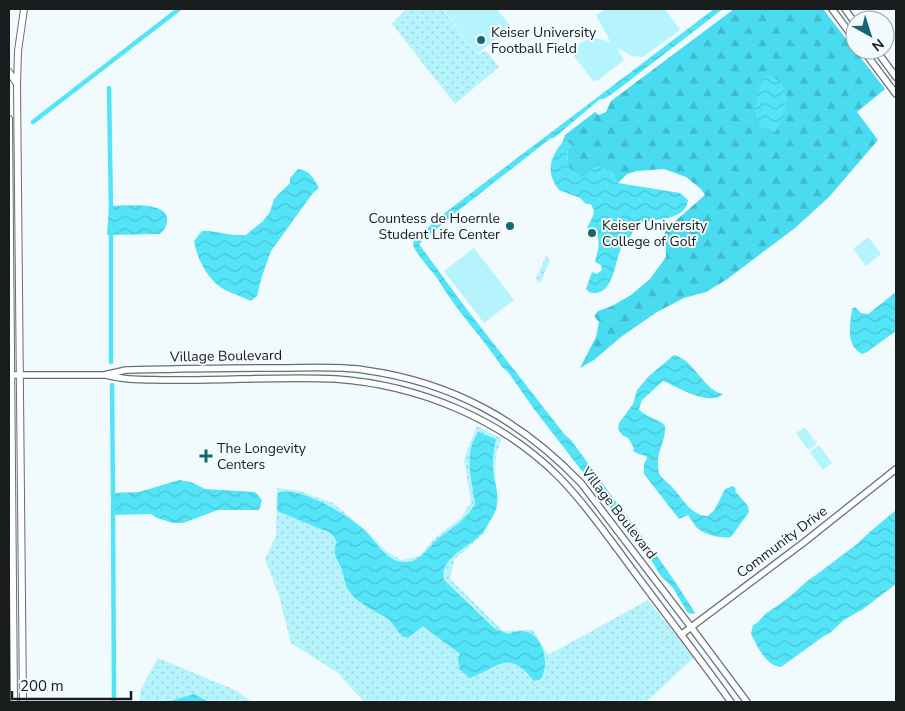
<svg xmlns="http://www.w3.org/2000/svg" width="905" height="711" font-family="'Nunito Sans',sans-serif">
<defs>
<pattern id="grass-dots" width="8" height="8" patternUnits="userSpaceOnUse" patternTransform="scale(1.25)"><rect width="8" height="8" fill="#b5f4fd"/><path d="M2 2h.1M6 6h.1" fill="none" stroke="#9bd1d8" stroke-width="1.8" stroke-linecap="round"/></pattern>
<pattern id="forest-firs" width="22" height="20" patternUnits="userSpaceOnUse" patternTransform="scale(1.25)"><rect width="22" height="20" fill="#49dbef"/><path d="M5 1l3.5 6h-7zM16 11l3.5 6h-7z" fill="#3fbbcc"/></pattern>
<pattern id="water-waves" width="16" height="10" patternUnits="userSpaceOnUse" patternTransform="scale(1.25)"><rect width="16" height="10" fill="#54e4f8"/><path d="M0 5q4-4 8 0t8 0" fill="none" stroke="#49c3d4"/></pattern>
</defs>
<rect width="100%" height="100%" fill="#f1fafc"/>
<path fill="url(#grass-dots)" d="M406 9H442L477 54 486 51 499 67 455 104 392 24Z
M546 256 550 260 541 282 538 283 536 279Z
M477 426 502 439 497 451 495 467 497 509 484 533 454 560 450 579 503 631 533 630 548 655 648 600 694 658 646 702H364L338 673 291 643 279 596 265 559 276 536 277 488 300 491 333 503 368 532 386 551 401 560 420 556 434 539 461 518 471 502 464 459Z
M158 658 235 690 252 702H139L141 689Z"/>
<path fill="url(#forest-firs)" d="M734 9H823L885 89 857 112 878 140 829 197 795 228 726 280 706 292 684 298 657 312 621 337 594 360 580 368 596 337 599 322 594 316 598 311 612 306 631 295 650 279 666 257 665 230 705 195 701 189 686 177 664 169 637 171 627 174 618 183 611 171 580 178 567 165 568 149 572 146 570 142 562 143 565 135 595 112 599 115 606 112 611 101Z"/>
<path fill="#b5f4fd" d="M443 9H497L511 27 477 54Z
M605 9H665L680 30 643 57 632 56 617 48 624 60 598 80 593 81 571 52C583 38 595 34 611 43L596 15Z
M868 237 881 254 866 266 853 249Z
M474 248 514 300 484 323 444 271Z
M805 427 817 444 808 450 796 433Z
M819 445 832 463 823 470 810 452Z"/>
<path fill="url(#water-waves)" d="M714 9H723L612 94 604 99H600L554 138H551L459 210 419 244 465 307 565 435 571 440 619 506C646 540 672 575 695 613L693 614 688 613 673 588 660 575 653 563 534 409 508 372 502 367C484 339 459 314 442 286 434 271 420 261 413 245L414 240 446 212Z
M769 75C775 78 781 81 784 88 791 102 783 122 774 133 747 128 756 99 762 78Z
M570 142 572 146 568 149 567 165 580 178C586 176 591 168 598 165L611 171 618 183 680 193 688 200C686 223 648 218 634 225L631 236 620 243 619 247 621 248C615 261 614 291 596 293 591 293 589 293 586 289L592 272 597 274 602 270 601 265 595 262 599 245 597 232 587 228C591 220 598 211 590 204H586L580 198 559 190C546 173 549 159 562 143Z
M298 169C310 170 314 179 319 188L313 193 271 251 262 276 257 296 251 301C243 297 233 294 225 290 208 281 197 259 194 241L202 231H209L234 235H246L263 221 270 212 274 199 290 183V178Z
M109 206C122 206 170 200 167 221 167 226 164 230 160 234L107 235Z
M896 292V331L867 352 862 354C845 344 850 326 852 309L855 307 861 313 868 314Z
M674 355C695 360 703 390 723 394 709 407 678 387 663 381L642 400 639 409C645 418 659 418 665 426 666 440 657 452 658 463 658 467 658 472 660 475 664 481 669 483 673 488 684 500 690 515 708 516L715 509 725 489 733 486 736 489 735 491 748 506 749 512 731 537C721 539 706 535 697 528 695 525 690 518 688 515L679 519 644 474V464L647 458 646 456 636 453 633 451 634 448 628 438 622 435 618 429 619 423 633 404 637 390 649 376Z
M478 432 496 439C494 449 492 460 493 470 494 481 499 493 497 504 496 513 489 522 485 529 475 546 438 556 444 580L495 629 509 634C537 620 553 657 541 679L534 681C508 649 501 666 470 678L460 670 458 659 460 654 423 626 409 637H403C397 631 392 621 385 617 373 610 355 602 348 589 344 583 344 574 341 567 336 557 332 553 337 542L331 533 277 511 278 493C298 484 347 515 363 529 375 539 385 561 403 562 421 563 427 548 439 538 453 527 466 520 475 504 472 477 463 457 478 432Z
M179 480 191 482 205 489 255 492 262 500 259 510H218L183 523H173L157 518 151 514 111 515V493L139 492Z
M896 510V584L863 609 844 620 830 633 824 636 781 667C766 666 757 646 751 634L753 625C760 622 762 616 768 612 777 606 786 600 794 593 801 587 807 580 816 575L857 544 871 531Z
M194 694 209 702H167Z"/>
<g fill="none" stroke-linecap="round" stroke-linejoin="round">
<path stroke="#54e4f8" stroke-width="4.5" d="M109 88 111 211
M33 122 179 9
M111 229V362
M112 385 113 496
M113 509 114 702"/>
<g stroke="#676f70" stroke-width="8">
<path id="secondary" d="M832 9 855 40
M845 9 855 23
M863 50 896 94
M876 50 896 77
M9 375H104L126 370C177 369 227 368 277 368 306 368 336 366 364 370 451 382 521 420 581 483L691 627 747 702
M106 375C127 381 149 379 171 380 225 381 281 376 336 379 418 385 500 418 559 477 587 506 611 541 635 573 667 616 700 659 731 702
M682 634 803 543 896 469"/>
</g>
<g stroke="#676f70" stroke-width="8">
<path id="primary" d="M9 72 17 84
M9 119 14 702
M23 702 17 85 18 51 24 9"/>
</g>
<use href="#secondary" stroke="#fff" stroke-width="5.5"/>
<use href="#primary" stroke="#fff" stroke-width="6"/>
</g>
<g fill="#1a6670" stroke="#f1fafc" stroke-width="2">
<circle cx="481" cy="40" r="5"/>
<circle cx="510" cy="226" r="5"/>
<circle cx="592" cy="233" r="5"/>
<path d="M203.5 448.5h5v5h5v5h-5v5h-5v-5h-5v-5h5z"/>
</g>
<g text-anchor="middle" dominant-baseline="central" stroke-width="4" stroke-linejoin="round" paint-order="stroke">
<g font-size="14" fill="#191c1c" stroke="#f1fafc" text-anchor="start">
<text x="491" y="32">Keiser University<tspan x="491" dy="16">Football Field</tspan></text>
<text x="500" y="218" text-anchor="end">Countess de Hoernle<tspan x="500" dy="16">Student Life Center</tspan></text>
<text x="602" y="225">Keiser University<tspan x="602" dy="16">College of Golf</tspan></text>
<text x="217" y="448">The Longevity<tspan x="217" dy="16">Centers</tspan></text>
</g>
<g font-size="14" fill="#191c1c" stroke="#f1fafc">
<text transform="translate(226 356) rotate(-1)">Village Boulevard</text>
<text transform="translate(619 513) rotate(52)">Village Boulevard</text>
<text transform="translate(782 542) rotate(-37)">Community Drive</text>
</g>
</g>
<rect width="905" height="711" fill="none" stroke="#191c1c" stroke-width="20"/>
<g transform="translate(870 35) rotate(141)"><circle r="24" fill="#f1fafc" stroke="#9ba1a2"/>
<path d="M0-4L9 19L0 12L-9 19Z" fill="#1a6670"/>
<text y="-8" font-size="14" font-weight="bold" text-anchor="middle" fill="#191c1c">N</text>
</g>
<path d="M12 691v8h119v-8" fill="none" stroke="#191c1c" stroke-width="2.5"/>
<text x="20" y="691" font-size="15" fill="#191c1c" stroke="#f1fafc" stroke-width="4" paint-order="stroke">200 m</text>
</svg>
